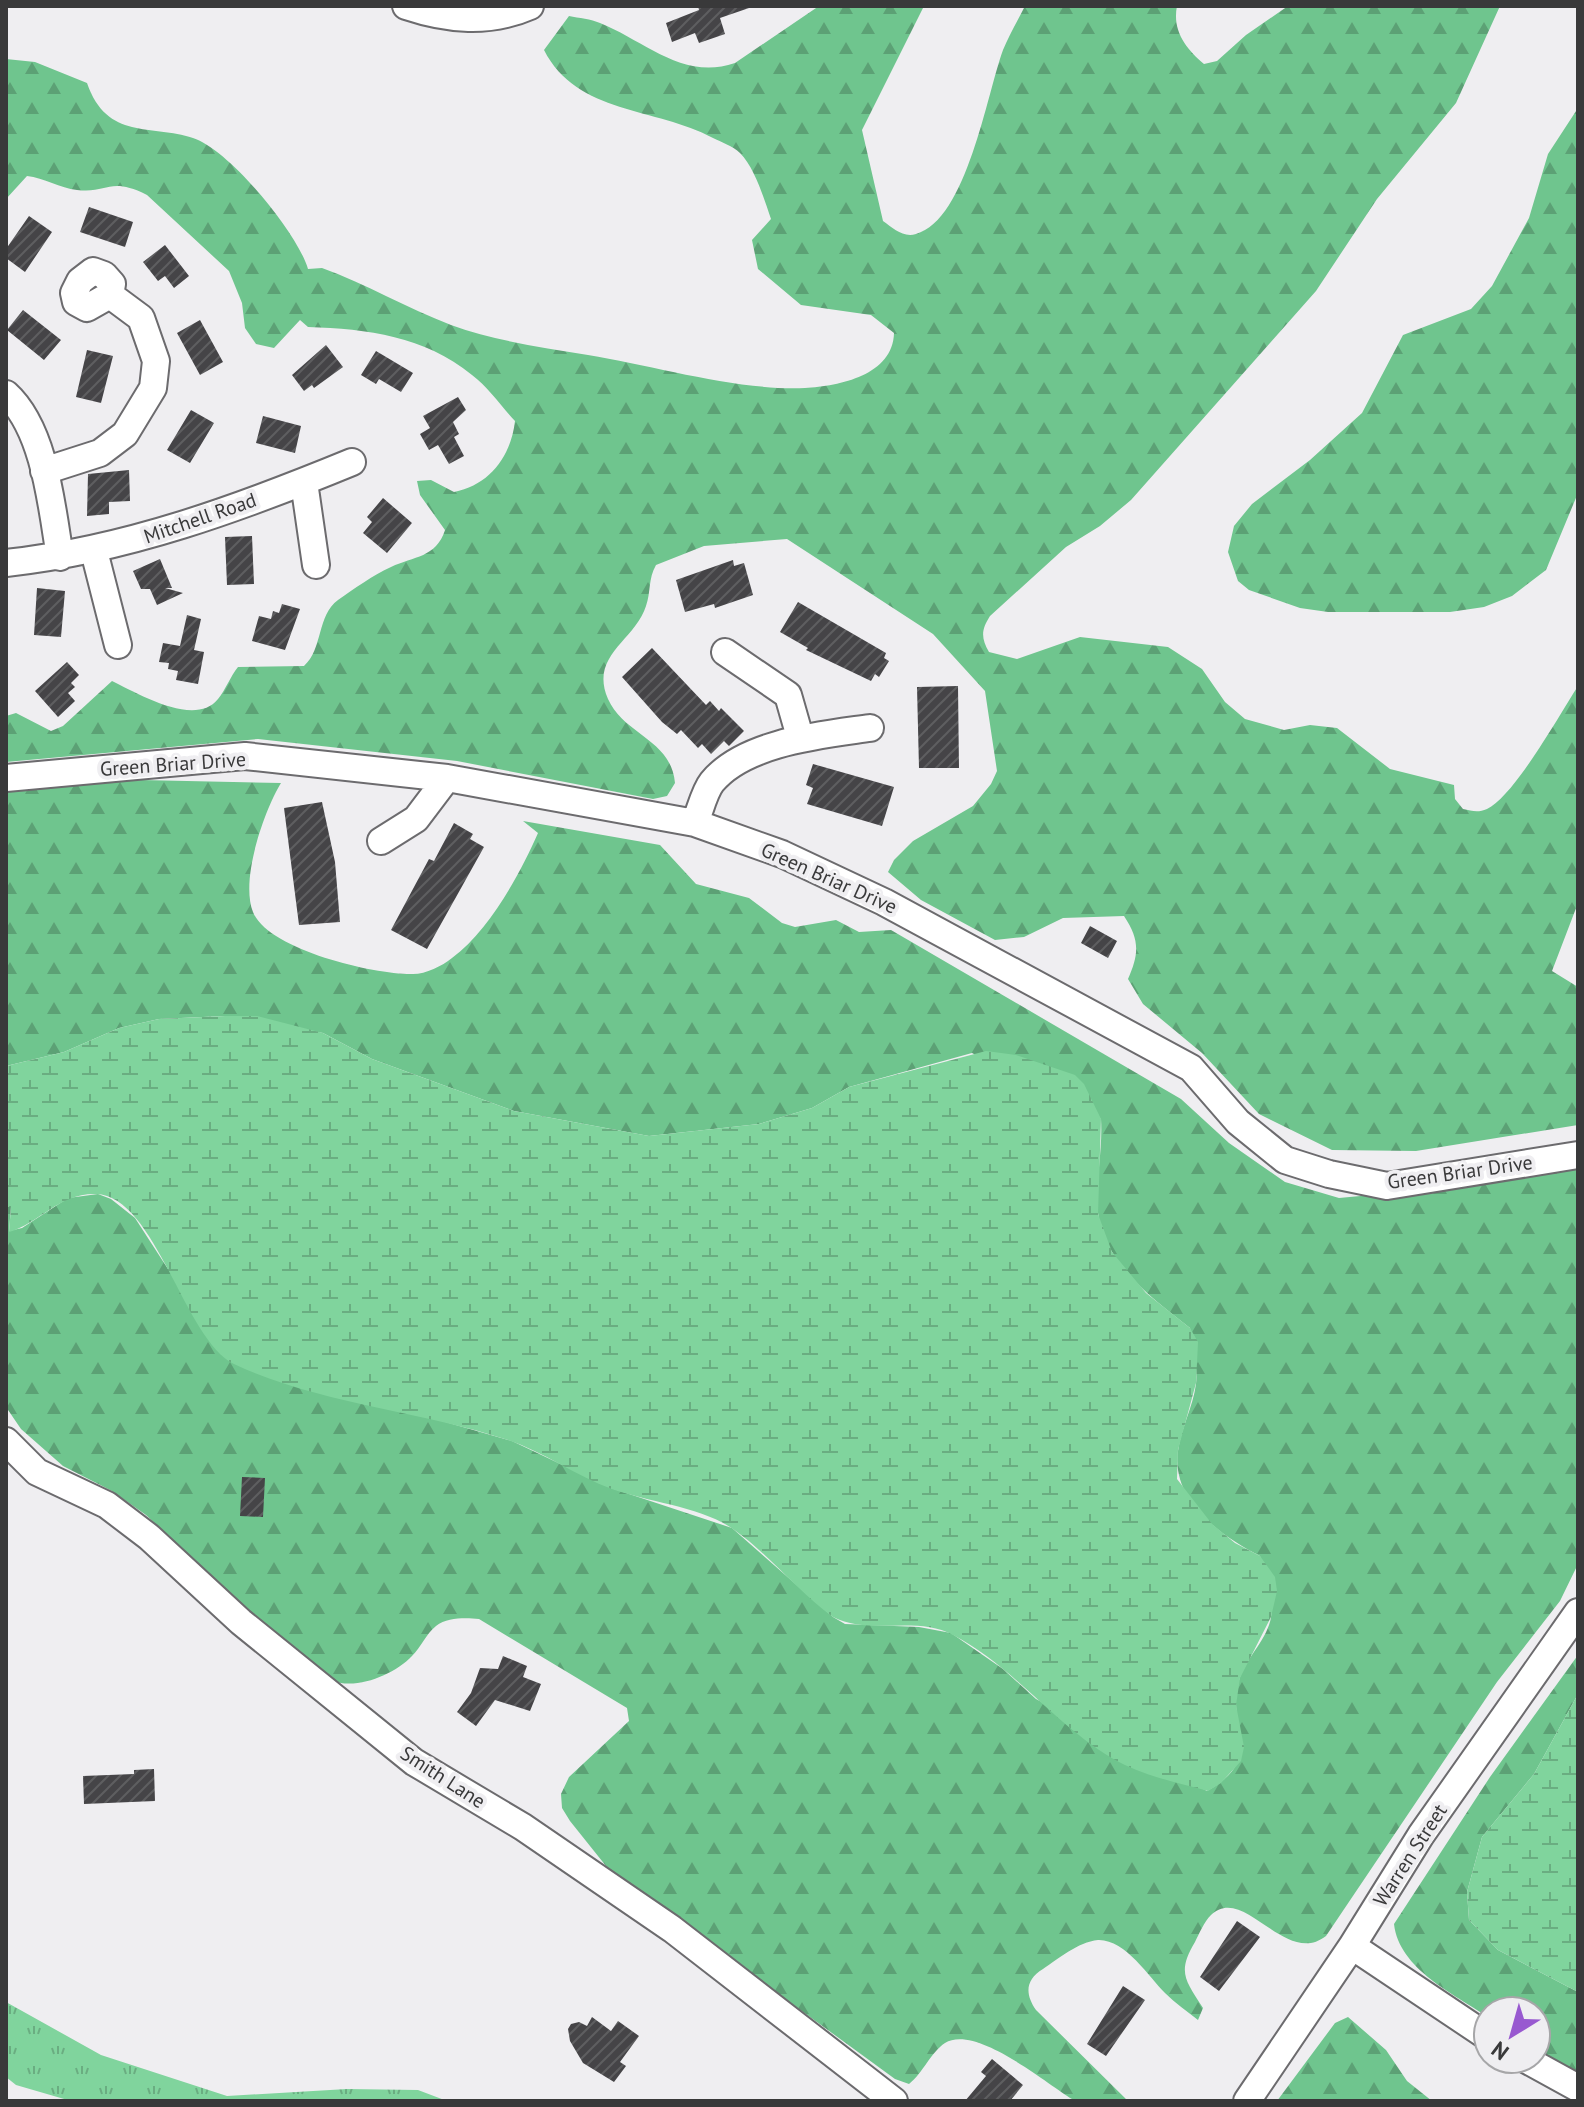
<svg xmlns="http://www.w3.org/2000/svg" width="1584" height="2107" font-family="'PT Sans',sans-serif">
<defs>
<pattern id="grass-tufts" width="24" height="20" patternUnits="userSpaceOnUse" patternTransform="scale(2)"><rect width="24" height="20" fill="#80d49d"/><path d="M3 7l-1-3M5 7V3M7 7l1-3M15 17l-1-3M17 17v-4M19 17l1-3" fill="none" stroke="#6aad81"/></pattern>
<pattern id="forest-firs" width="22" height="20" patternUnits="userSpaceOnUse" patternTransform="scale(2)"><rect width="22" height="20" fill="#6fc58e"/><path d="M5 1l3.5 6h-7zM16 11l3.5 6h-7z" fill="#5ca175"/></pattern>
<pattern id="wetland-marsh" width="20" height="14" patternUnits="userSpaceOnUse" patternTransform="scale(2)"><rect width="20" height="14" fill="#80d49d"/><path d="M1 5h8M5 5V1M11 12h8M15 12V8" fill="none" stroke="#6aad81"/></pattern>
<pattern id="building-hatch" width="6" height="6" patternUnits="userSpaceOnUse" patternTransform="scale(2)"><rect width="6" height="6" fill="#454447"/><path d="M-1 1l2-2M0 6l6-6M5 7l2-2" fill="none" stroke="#5e5e60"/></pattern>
</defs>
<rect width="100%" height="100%" fill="#efeef1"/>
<path fill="url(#grass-tufts)" d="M6 2002 101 2055 227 2096 347 2089 418 2090 447 2101H71L16 2085 6 2077Z"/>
<path fill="url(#forest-firs)" d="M819 6H924L862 130 883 221C893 228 903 238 916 234 967 220 987 93 1003 50 1009 35 1018 20 1025 6H1177C1172 31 1186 49 1204 64L1217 61 1246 35 1288 6H1500L1456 103 1377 199 1316 291 1131 500 1100 526 1066 547 990 616C981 630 981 638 989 652L1017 659 1080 637 1168 647 1202 669 1225 702 1245 719 1284 730 1310 725 1337 728 1390 769 1454 785 1455 799 1463 809C1472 811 1478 813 1487 809 1515 795 1560 714 1578 686V903L1552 971 1578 987V1125L1416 1151 1332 1150 1259 1114 1202 1053 1143 1004 1128 979C1139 954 1140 940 1124 916L1063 918 1024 937 995 940 921 900 888 872 894 860 913 841 973 806 991 784 997 771 985 691 933 634 787 539 704 546 656 565C648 579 651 592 646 606 635 641 589 655 608 699 624 735 671 739 675 783L667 796 653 799 457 761 258 739 6 762V716L16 713 51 731 63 726 112 681C137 693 195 728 218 699 226 689 230 677 238 667L304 666C323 649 317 615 338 600 354 589 373 575 391 567 414 556 436 558 445 530L420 495 417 481 431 480 454 492C490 485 511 456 515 421 501 406 488 387 472 375 424 336 368 329 308 327L300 320 274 348 256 344 245 328 242 303 229 271 147 195C109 176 108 194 77 190 60 188 44 178 27 176L6 199V59L35 62 87 83C107 141 152 124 193 138 230 150 298 234 308 269L322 268C366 284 407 308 451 325 495 341 541 347 588 355 655 366 738 391 805 388 840 386 893 375 894 333L871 315 801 305 758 269 752 240 771 219C764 199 755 168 740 153 733 146 721 142 713 138 656 107 577 115 544 50L569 16C579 18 591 19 600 23 645 41 683 81 735 63Z
M1578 108V493L1546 570 1512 596 1484 607 1450 612H1328L1300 608 1249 590 1238 581 1228 552 1234 526 1252 504 1310 460 1362 413 1403 335 1471 309 1492 286 1529 218 1548 154Z
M141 780 281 783C264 811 240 880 253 912 268 950 376 975 413 974 426 974 442 966 452 958 489 931 520 874 538 833L523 821 660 845 696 884 749 898 782 923 795 927 836 920 859 932 891 930 1181 1099 1229 1143 1285 1182 1339 1198 1435 1189 1578 1167V1564L1560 1601 1497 1682 1326 1936C1285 1968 1244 1883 1211 1915 1204 1922 1199 1934 1195 1942 1177 1972 1185 1980 1203 2008L1198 2020C1187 2011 1175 2003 1165 1993 1149 1977 1125 1939 1098 1940 1078 1942 1058 1959 1043 1969 1025 1980 1025 1994 1036 2010L1128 2101C1113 2101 1084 2106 1072 2099 1047 2084 976 2024 945 2043 931 2052 923 2073 909 2084L895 2079 610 1871 570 1821 562 1808 561 1794 569 1777 629 1721 627 1708 479 1619C466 1618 448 1617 436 1626 426 1634 421 1647 412 1656 394 1675 355 1691 331 1680L260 1622 146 1515 112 1491 63 1466 21 1429 6 1407V1207L11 1206 9 1231 22 1228 68 1198 98 1194 111 1199 135 1218 168 1269 442 1421 512 1441 611 1488 732 1528 833 1617 845 1624 919 1627 951 1633 1003 1669 1036 1699 1207 1791C1269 1756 1223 1726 1240 1677 1247 1657 1268 1638 1271 1617 1274 1600 1263 1573 1260 1556 1221 1536 1171 1501 1178 1451 1181 1428 1193 1407 1196 1384 1198 1367 1192 1346 1190 1328 1154 1300 1104 1263 1098 1213 1095 1183 1103 1150 1101 1119L972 1053 849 1087 812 1108 759 1124 649 1136 514 1111 372 1059 323 1033 225 1016 159 1019 119 1028 64 1052 6 1066V791Z
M1578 1655V1694L1534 1774 1482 1837 1467 1892 1469 1920 1498 1950 1578 1992V2076L1536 2051V2011H1488V2017C1454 1994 1399 1969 1394 1924L1490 1777Z
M1348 2017 1386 2050 1407 2081 1432 2101H1277L1335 2023Z"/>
<path fill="url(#wetland-marsh)" d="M225 1016H257L323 1033 372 1059 514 1111 649 1136 759 1124 812 1108 849 1087 986 1051 1016 1055 1075 1075 1084 1084 1101 1119 1098 1214 1112 1252 1146 1293 1190 1328 1198 1342 1196 1383 1178 1450 1177 1479 1212 1524 1235 1543 1260 1556 1275 1577 1277 1591 1271 1617 1240 1678 1236 1705 1244 1747 1241 1761 1221 1783 1208 1791C1179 1783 1145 1776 1119 1762 1058 1729 1015 1667 953 1635 917 1615 870 1636 833 1617 797 1591 769 1554 733 1529 702 1507 648 1502 612 1489 576 1476 544 1452 508 1440 418 1410 320 1404 234 1364 184 1340 156 1196 96 1194 59 1193 40 1223 9 1232L11 1207H6V1066L64 1052 119 1028 159 1019Z
M1578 1694V1992L1498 1950 1469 1920 1467 1892 1482 1837 1534 1774Z"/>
<path fill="url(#building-hatch)" d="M698 6H748L749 8 720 18 725 34 699 43 695 33 672 42 666 23 699 10Z
M89 207 133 222 125 247 80 232Z
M29 216 52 232 25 272 6 258V249Z
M165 245 189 276 174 288 165 276 158 281 143 262Z
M23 310 61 340 44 360 7 330Z
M200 320 223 362 200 375 177 333Z
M326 345 343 367 314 388 312 385 304 391 292 375Z
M87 350 113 356 101 403 76 397Z
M376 351 413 373 401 392 379 379 376 384 361 375Z
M458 397 466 410 453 422 459 434 454 437 464 456 449 464 438 445 429 450 420 434 430 428 423 416Z
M191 410 214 423 190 463 167 450Z
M263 416 301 426 295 453 256 443Z
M129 470 130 501 109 502V514L87 516 88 474Z
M383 498 412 523 387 553 363 533 372 522 367 517Z
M252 536 254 584 227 585 225 537Z
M160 559 172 588H165L183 593 157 605 150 589H141L133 571Z
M733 560 734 566 744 563 753 595 715 608 714 604 685 612 676 580Z
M37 588 65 591 61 637 34 635Z
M798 602 886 653 884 658 889 661 879 677 875 674 871 681 806 650 808 648 780 632Z
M282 604 300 609 285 650 252 641 259 616 271 619 273 611 279 613Z
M187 615 201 619 194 650 204 652 198 684 176 680 178 671 168 669 169 663 159 662 163 643 180 646Z
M652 648 706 705 710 701 719 711 721 708 744 731 729 746 724 741 711 754 702 744 698 748 681 730 677 734 662 722 622 677Z
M67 662 79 675 71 683 75 687 68 693 75 701 58 717 35 691Z
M958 686 959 768H919L917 687Z
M813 764 894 787 882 826 807 804 813 788 806 785Z
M322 802 335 862 340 922 299 925 284 808Z
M454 823 473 834 470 839 484 847 427 949 391 930 429 859 434 861Z
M1090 926 1117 941 1108 958 1081 943Z
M242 1477 265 1478 263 1517 240 1516Z
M503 1656 527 1666 523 1677 541 1684 530 1711 495 1700 476 1726 457 1712 471 1693 480 1668 498 1669Z
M154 1769 155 1801 84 1804 83 1776 134 1774V1770Z
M1237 1921 1260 1937 1219 1991 1200 1977Z
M1123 1986 1145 2000 1106 2056 1087 2044Z
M592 2017 611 2031 618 2021 639 2036 620 2062 626 2066 614 2082 583 2063 570 2041 568 2029 571 2024 579 2022 587 2026Z
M992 2059 1023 2085 1010 2101H965L986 2076 981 2072Z"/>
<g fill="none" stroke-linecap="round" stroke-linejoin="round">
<g stroke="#6c6b6e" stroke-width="30">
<path id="minor" d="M406 6C448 20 489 24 530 6
M93 271 104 275 112 284 110 295 87 308 76 302 74 293 80 281Z
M6 394C45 429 52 508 60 557
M44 471 100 453 125 434 153 388 156 361 141 318 110 295
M304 482 316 565
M94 551 118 645
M6 563C126 550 240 508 352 462
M725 652 788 695 800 737
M6 778 245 756 447 778 695 823 782 854 884 902 1191 1068 1238 1122 1285 1160 1329 1174 1387 1186 1578 1155
M695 823C700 811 704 792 712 782 745 742 822 735 870 728
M381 841 416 819 447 778
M6 1441 37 1472 107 1505 149 1537 241 1622 414 1762 523 1827 672 1929 894 2101
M1352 1946 1488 2037
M1525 2059 1578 2088
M1247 2101 1352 1946 1421 1835 1578 1612"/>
</g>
<use href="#minor" stroke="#fff" stroke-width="26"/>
</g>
<g text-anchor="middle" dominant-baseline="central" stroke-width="8" stroke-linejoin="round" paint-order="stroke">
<g font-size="20" fill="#39393a" stroke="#efeef1">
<text transform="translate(200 518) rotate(-19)">Mitchell Road</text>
<text transform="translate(173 764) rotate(-4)">Green Briar Drive</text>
<text transform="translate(829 878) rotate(24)">Green Briar Drive</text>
<text transform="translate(1460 1172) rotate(-8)">Green Briar Drive</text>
<text transform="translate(443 1777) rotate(33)">Smith Lane</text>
<text transform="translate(1410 1855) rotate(-57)">Warren Street</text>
</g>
</g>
<rect width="1584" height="2107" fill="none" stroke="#39393a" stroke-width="16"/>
<g transform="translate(1512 2035) rotate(217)"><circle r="38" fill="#efeef1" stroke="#a6a6a8" stroke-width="2"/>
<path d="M0-6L14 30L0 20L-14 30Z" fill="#9859d0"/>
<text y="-12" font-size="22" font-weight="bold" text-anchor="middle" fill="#39393a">N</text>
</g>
</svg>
